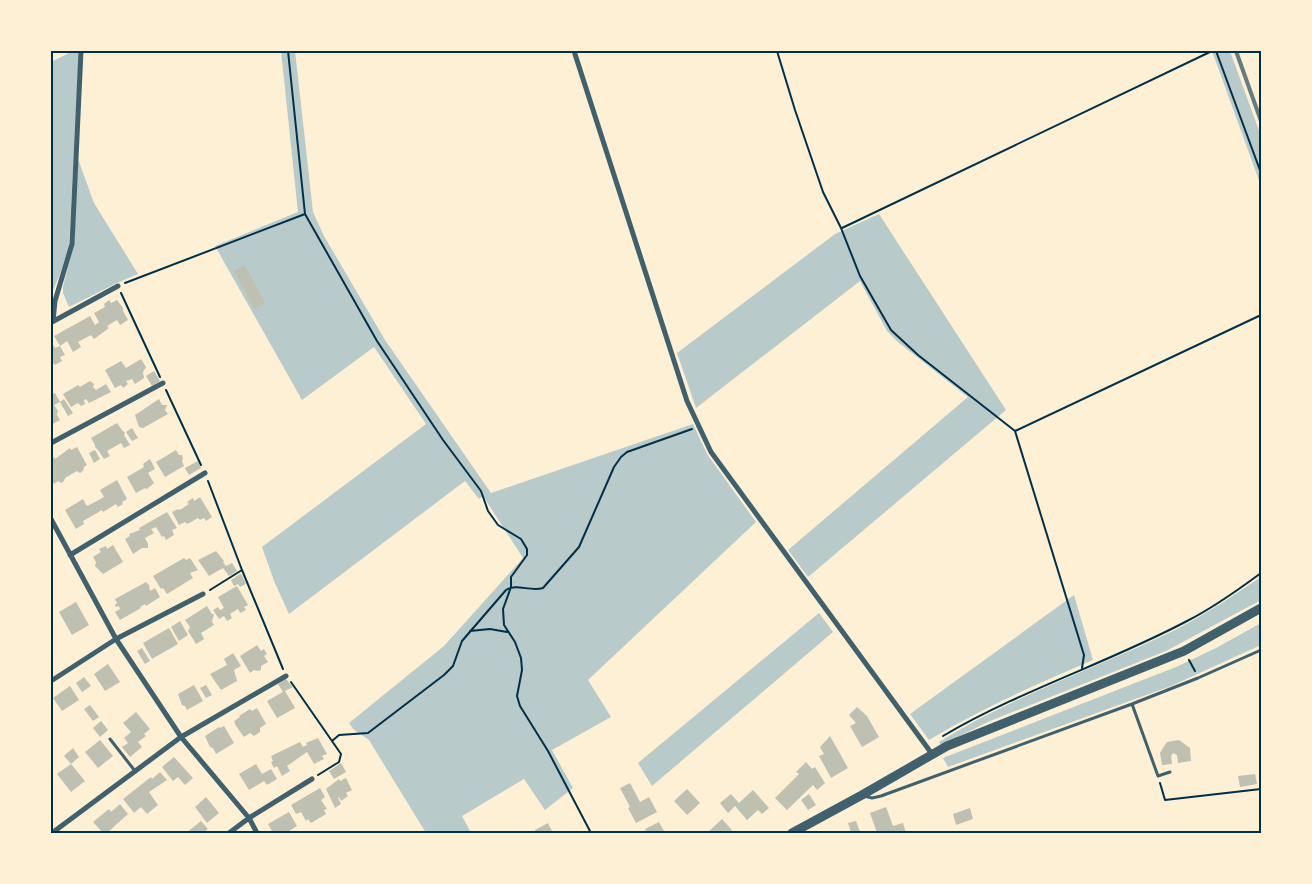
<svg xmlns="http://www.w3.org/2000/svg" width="1312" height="884" font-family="Mulish,sans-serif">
<rect width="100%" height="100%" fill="#fdf0d5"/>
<path fill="#b9caca" d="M73 51H79L69 246 60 274 51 295V62Z
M281 51H295L313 212 324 236 385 340 491 493 693 424 707 454 756 522 588 680 611 717 552 750 573 788 545 810 524 779 462 816 471 833H426L369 740 354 730 349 723 444 646 523 558 483 496 479 499 465 481 289 614 274 581 262 547 426 424 374 347 302 400 215 246 298 212Z
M1212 51H1230L1261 136V186Z
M78 159 94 203 138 274 119 282 69 307 63 293V287L74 243Z
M879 214 1006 410 808 577 788 550 968 397 898 342 887 331 860 281 696 408 677 353 835 234Z
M1261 577V600L1166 651 990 721 941 745 939 742C1014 695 1098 668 1177 629 1206 614 1234 595 1261 577Z
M1074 595 1093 660C1037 684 982 708 929 740L910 714Z
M819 613 833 632 652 786 638 763Z
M1261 623V645L1171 686 948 767 943 758 1176 667 1216 648Z"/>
<path fill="#bec0b2" d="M245 265 265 303 254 309 234 271Z
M109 300 111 303 117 300 123 308V311L128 320 120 325 117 320 107 326 109 328 94 339 91 335 78 342 81 347 73 352 67 341 60 346 54 336 90 316 95 325 99 322 94 313 105 307 104 304Z
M51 342 55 348 60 346 65 355 60 357 62 361 55 365 53 363 51 365Z
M141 359 146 367 143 372 144 378 135 384 132 379 126 381 128 384 123 388 121 385 115 388 105 370 121 361 126 368Z
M154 371 160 381 152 386 146 376Z
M90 381 94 384 93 387 96 390 106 384 111 392 89 403 86 399 84 400 85 404 81 406 78 403 71 407 63 394 78 385 80 387Z
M55 393 60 402 54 405 58 411 57 415 60 420 51 425V395Z
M64 399 73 413 68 416 60 402Z
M159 399 162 405H167L165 410 168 414 143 428 139 427 135 415Z
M117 423 122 430 125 433 124 435 130 445 124 448 121 443 107 451 110 456 104 459 98 450 95 447V445L91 438Z
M132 428 138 438 132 441 126 432Z
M77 447 87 465 84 467 83 471 80 473 77 471 65 478 64 481 61 483 58 481 54 484 51 478V459L54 457 55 459 70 448 71 450Z
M95 450 100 459 94 463 89 453Z
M176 450 179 455H182L183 458 182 461 184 466 165 477 156 462Z
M150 459 155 469 148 473 154 483 147 489 145 488 136 493 127 477 144 467 143 464Z
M198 461 201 468 189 475 185 468Z
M117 480 127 499 122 502 123 504 118 507 116 504 103 512 102 510 83 521 84 524 76 529 65 510 83 499 87 506 97 501 104 497 100 490Z
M200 497 212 517 206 521 204 518 200 520 198 518 191 522 187 524 185 522 179 525 172 512 178 509 179 510 183 508 189 504 187 502 193 498 194 501Z
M167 512 177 528 172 530 174 535 166 540 164 536 162 537 156 527 151 529 154 533 145 538 148 544V548H142L133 554 125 539 130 536 129 534 140 530 139 528Z
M113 545 123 562 103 574 95 566 96 562 93 557 101 552 99 549 106 546 107 549Z
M216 551 224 561 223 562 226 566 232 563 237 571 229 576 223 568 209 576 198 560Z
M184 558 186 560 190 558 198 570 190 573 193 578 167 594 163 588 161 589 153 576Z
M240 574 242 575 246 584 240 587 238 584 234 586 231 580Z
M146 582 149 585 150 591 155 588 160 597 146 606 145 604 140 607 141 608 120 620 115 612 120 609 119 606 116 607 115 605 117 603 115 599Z
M237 586 248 605 244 607 246 610 240 613 238 609 230 614 232 618 227 621 224 616 219 619 213 610 218 607 220 610 224 608 218 597Z
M76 602 89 625 72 635 59 612Z
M207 606 212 614H214L212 622 214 625 201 633 204 639 196 644 188 631 190 627 185 620Z
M180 621 188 635 179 641 171 627Z
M169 628 178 644 152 659 143 643Z
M257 645 261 651 264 649 267 654 264 656 268 662 261 666V670L258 671 254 670 250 673 240 656Z
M142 648 150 661 145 664 137 651Z
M233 653 241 666 234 670 237 681 221 690 210 674 227 665 224 659Z
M108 664 120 682 105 691 94 674Z
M84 677 91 686 82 692 76 683Z
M286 679 293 687 285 691 295 708 277 718 267 701 283 692 278 684Z
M194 685 203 701 187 710 185 706 182 705 178 694Z
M206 685 212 695 206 698 200 688Z
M70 686 79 700 62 711 53 698Z
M90 705 99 717 93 721 84 709Z
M857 707 867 716 879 737 862 747 850 726 856 723 849 715Z
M257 708 266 724 260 728V732L254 736 250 733 244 737 236 726 234 721 240 717 239 716 250 709 252 711Z
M136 712 150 729 144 734 146 736 138 742 142 747 130 757 122 747 128 743 124 738 131 732 123 723Z
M101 721 108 730 100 737 93 728Z
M224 726 234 743 216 754 213 748 210 747 205 736 219 727 220 728Z
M830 736 848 768 831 778 819 756 824 754 820 747Z
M318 738 327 754 322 756 324 759 314 764 307 752 287 766 290 771 282 776 277 766 274 768 271 762 273 761 271 756 300 742 303 747 307 745 306 743Z
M100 740 113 756 98 768 85 752Z
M1179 740 1190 748 1191 761 1178 763 1177 755 1173 753 1171 756 1172 764 1162 765 1160 753 1163 748 1167 742Z
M73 748 79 757 71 764 64 756Z
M174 757 193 778 185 785 178 777 173 781 162 767Z
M806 762 812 769 815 767 825 783 817 790 813 785 787 810 775 798 799 774 796 772Z
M341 763 346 772 334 779 329 771Z
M71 764 85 781 71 792 57 774Z
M256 764 262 774 271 769 277 779 267 785 264 781 249 790 239 774Z
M160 772 167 780 149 792 158 805 147 814 141 807 134 813 123 799 151 777 152 779Z
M1255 774 1257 784 1240 787 1238 776Z
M346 778 352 790 346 793 348 796 341 801 339 797 338 798 341 804 335 808 326 789 339 779 340 781Z
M630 783 640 802 649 797 657 812 636 823 628 808 630 807 620 788Z
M320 788 325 797 321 800 327 809 324 810 326 814 311 823 308 819 306 821 301 812 296 814 291 805Z
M687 789 700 803 687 815 674 801Z
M753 790 769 808 762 814 758 810 747 820 735 806 728 813 720 803 731 794 739 803Z
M809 794 816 805 808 810 801 800Z
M206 797 219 813 207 823 195 807Z
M120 804 128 814 107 833H103L93 822 109 809 111 812Z
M886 807 893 826 903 823 906 833H877L870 813Z
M970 808 973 819 956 825 953 814Z
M289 812 297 826 286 833H273L268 824Z
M722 819 732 830 729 833H707Z
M201 821 208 829 203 833H186Z
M856 821 860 832 851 833 848 823Z
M659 822 665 833H647L645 829Z
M548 823 553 833H536L535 830Z"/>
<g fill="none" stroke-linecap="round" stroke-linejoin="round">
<path stroke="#003049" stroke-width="2" d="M288 51 305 214 377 341 443 440 481 491 488 511 498 525 521 539 527 549V555L511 577V587L503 609 504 625 515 642 521 658 522 670 517 696 520 706 548 751 591 833
M777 51 795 110 823 192 841 228 860 276 891 330 918 355 1015 431 1084 655 1082 668
M1216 51 1261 173
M842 228 1212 51
M125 283 305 214
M121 293 160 377
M166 390 201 465
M1015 431 1261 315
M208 481 242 570 283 669
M210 590 242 570
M470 631 490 629 507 632
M1189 660 1195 671
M291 682 341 754 339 762 318 775
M943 736C1021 690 1108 663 1187 621 1213 608 1238 590 1261 573
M332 741 339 735 368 733 444 675 453 666 462 641 506 590C517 583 530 592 543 588L579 547 614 467 621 457 627 452 692 429
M1160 783 1165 800 1261 789"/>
<path stroke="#3f606c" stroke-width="3" d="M1132 704 1158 776 1170 772
M110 739 135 771
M864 796 872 798 881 796 1132 704 1198 678 1261 650"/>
<path stroke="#3f606c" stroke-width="5" d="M574 51 687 401 711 452 932 754
M53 321 55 301 72 244 81 51
M52 322 118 286
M51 443 163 383
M51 519 116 639 181 737 249 818 257 833
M70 555 205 473
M51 681 116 639 203 594
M52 833 181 737 286 676
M229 833 249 818 312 779"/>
<path stroke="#3f606c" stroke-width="9" d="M792 833 862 795 947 746 1184 651 1261 608"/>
<path stroke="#657d81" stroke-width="4" d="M1236 51 1261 121"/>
</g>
<rect width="1312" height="884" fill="none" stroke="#fdf0d5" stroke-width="105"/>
<rect x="52" y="52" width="1208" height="780" fill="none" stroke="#003049" stroke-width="2"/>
</svg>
